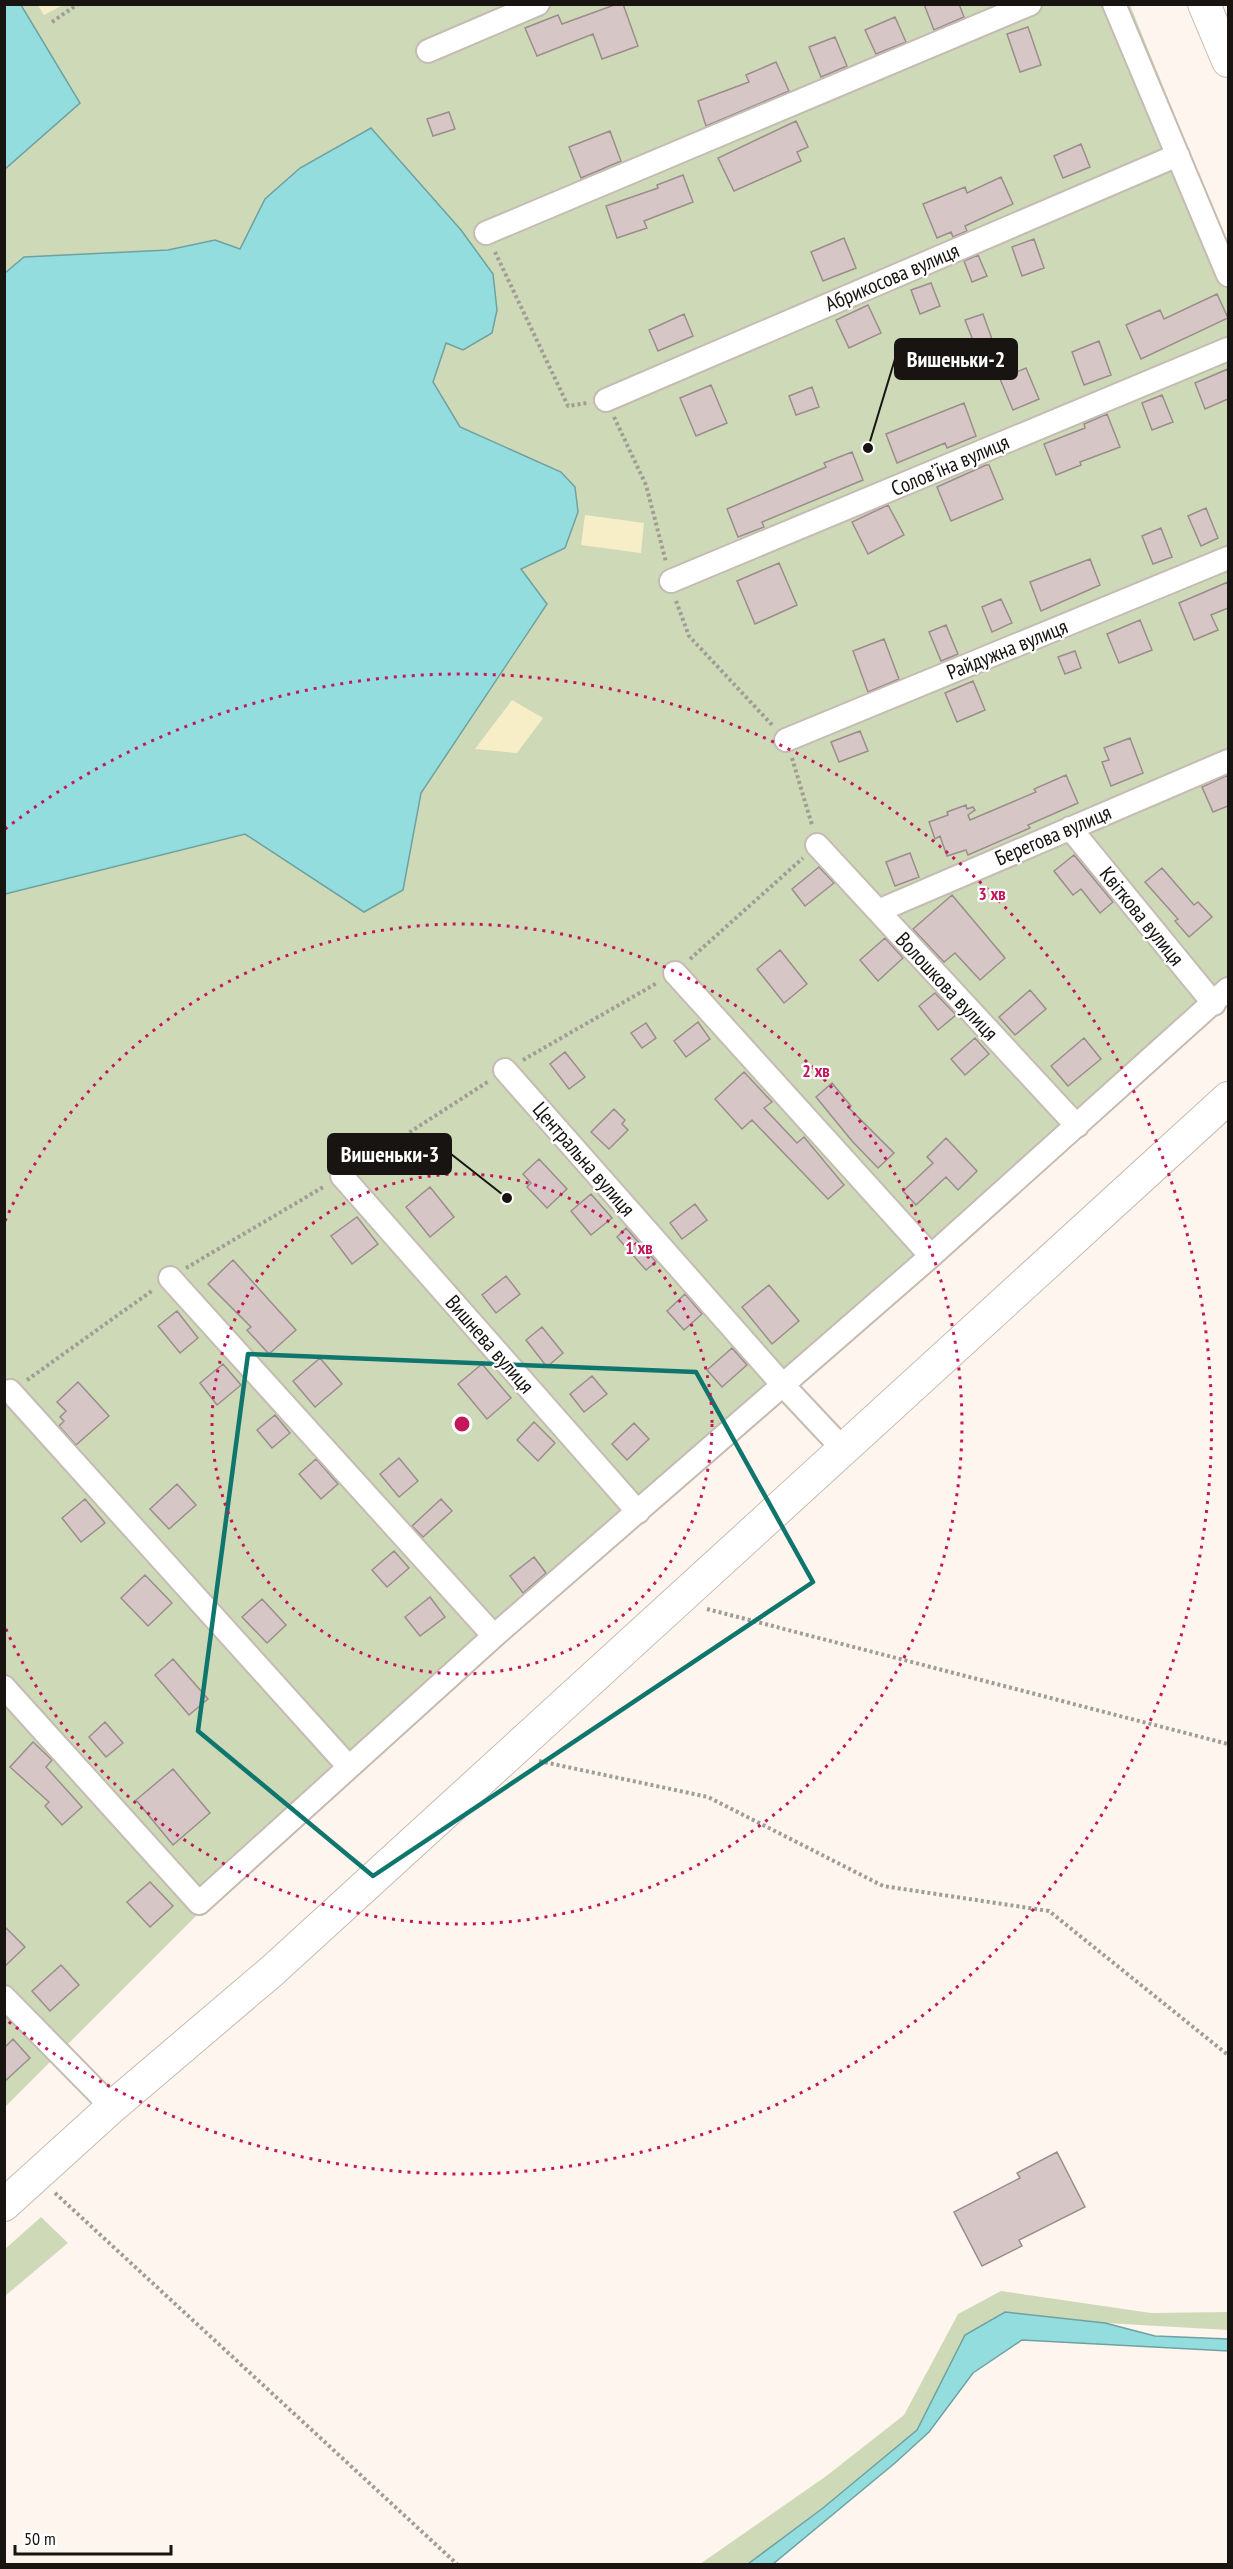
<svg xmlns="http://www.w3.org/2000/svg" width="1233" height="2569" font-family="'PT Sans Narrow',sans-serif">
<rect width="100%" height="100%" fill="#fef5ee"/>
<path fill="#cedab7" d="M21 4 1130 5 1228 246V1004L197 1915 5 2107V894L245 834 364 911 403 890 421 793 547 605 521 569 538 559 561 472 460 427 433 382 446 343 493 274 461 230 371 129 252 228 241 249 215 240 168 250 24 257 5 273V169L79 103Z
M41 2217 68 2243 5 2296V2249Z
M1001 2291 1151 2313 1228 2312V2330L1105 2323 1004 2312 965 2335 917 2430 823 2508 748 2564H700L825 2477 904 2415 958 2314Z"/>
<path fill="#f7eec8" d="M38 5H63L44 15Z
M585 515 644 523 641 553 581 545Z
M512 700 543 718 517 753 475 749Z"/>
<path fill="#94ddde" stroke="#6ea1a0" stroke-width="1.5" d="M5 4 21 5 80 103 5 169Z
M371 128 461 230 493 274 497 310 492 333 463 350 446 343 433 382 460 427 561 472 575 487 578 512 565 548 521 569 547 604 421 793 403 890 364 912 245 834 5 894V273L24 257 168 250 215 240 240 249 265 199 300 168Z
M1005 2312 1105 2323 1155 2336 1228 2339V2351L1022 2340 973 2373 929 2432 895 2463 773 2564H748L823 2508 917 2430 965 2335Z"/>
<path fill="#d6c7c6" stroke="#9b8d8b" stroke-width="1.5" d="M617 4H623L638 46 602 59 593 34 537 56 525 28 558 15 562 24Z
M924 4H959L964 17 934 30Z
M895 17 906 42 876 54 865 30Z
M1028 27 1041 65 1020 72 1007 34Z
M835 37 847 66 821 77 809 47Z
M776 62 789 91 706 126 698 101 749 82 746 75Z
M449 112 455 129 433 136 427 119Z
M796 121 808 147 797 152 801 161 734 191 718 158Z
M610 131 621 161 581 178 569 147Z
M1081 144 1090 167 1063 178 1054 156Z
M683 175 693 202 644 221 647 228 617 238 606 206 658 188 657 185Z
M1001 177 1013 204 965 226 967 231 953 237 951 232 937 238 923 204 965 187 967 193Z
M844 238 856 268 823 281 811 252Z
M1034 239 1044 268 1022 276 1012 247Z
M978 255 987 276 972 282 964 261Z
M931 283 940 306 920 314 911 290Z
M1217 294 1228 318 1141 359 1126 325 1160 310 1164 319Z
M868 305 881 333 849 348 836 320Z
M684 314 693 336 658 351 649 330Z
M983 314 993 342 976 348 965 320Z
M1099 341 1111 375 1084 385 1072 352Z
M1026 368 1039 399 1013 410 1000 379Z
M1228 369V399L1205 409 1195 383Z
M711 385 727 423 696 436 680 398Z
M812 387 819 407 796 415 789 396Z
M1162 395 1173 422 1152 430 1142 403Z
M964 403 976 436 947 448 945 443 897 463 886 434Z
M1107 414 1120 447 1080 462 1081 465 1056 475 1044 444 1085 428 1084 424Z
M852 452 863 480 762 522 764 527 738 537 727 509 826 467 824 463Z
M986 465H989L1003 499 951 521 937 487Z
M888 505 904 535 868 554 852 522Z
M1206 508 1218 538 1201 546 1188 516Z
M1161 528 1172 557 1153 564 1142 536Z
M1090 559 1100 585 1041 611 1030 582Z
M779 563 797 605 755 624 737 581Z
M1228 582V608L1211 615 1218 630 1194 640 1179 603Z
M1001 599 1012 623 992 632 982 607Z
M1140 620 1152 650 1119 663 1107 634Z
M946 625 958 654 941 661 929 632Z
M884 639 899 679 868 692 853 651Z
M1075 651 1081 668 1065 674 1058 657Z
M973 681 985 710 957 722 945 693Z
M860 731 868 751 839 762 831 742Z
M1130 738 1143 773 1111 786 1102 762 1109 760 1104 748Z
M1066 775 1078 803 1028 825 1030 828 968 855 966 850 947 856 940 836 935 839 929 822 948 815 947 812 966 805 967 809 973 807 975 810 968 815 970 820 1036 792 1034 789Z
M1228 775V806L1213 812 1202 787Z
M910 853 919 877 895 886 886 862Z
M1074 855 1113 902 1100 913 1081 889 1073 895 1054 871Z
M819 867 834 883 805 906 792 889Z
M1162 868 1194 905 1198 902 1212 917 1189 937 1175 921 1178 919 1145 882Z
M952 895 1005 958 980 980 955 953 944 962 913 929Z
M885 938 903 958 878 981 860 960Z
M780 950 807 984 784 1003 757 969Z
M1030 990 1046 1009 1015 1035 999 1017Z
M935 993 956 1015 938 1030 919 1006Z
M698 1022 710 1039 686 1057 674 1041Z
M646 1023 656 1038 642 1048 631 1033Z
M975 1038 989 1054 965 1075 951 1059Z
M1084 1038 1101 1059 1068 1086 1051 1066Z
M565 1052 585 1077 569 1089 550 1064Z
M744 1072 772 1102 764 1108 797 1143 804 1137 844 1185 828 1199 752 1120 742 1129 715 1099Z
M832 1083 851 1106 849 1108 894 1153 878 1168 852 1141 816 1097Z
M614 1109 625 1120 622 1124 628 1130 609 1149 591 1132Z
M946 1138 977 1171 958 1190 946 1177 916 1205 903 1191 933 1163 927 1157Z
M539 1159 567 1189 547 1208 527 1187 531 1183 523 1174Z
M430 1187 454 1217 430 1237 406 1207Z
M591 1194 612 1218 591 1235 571 1211Z
M695 1204 707 1220 682 1239 670 1223Z
M357 1217 378 1244 352 1264 331 1236Z
M626 1228 656 1262 646 1270 617 1237Z
M233 1260 296 1330 269 1354 247 1330 251 1327 208 1284Z
M506 1276 520 1294 496 1313 482 1295Z
M769 1285 799 1321 772 1344 742 1307Z
M685 1294 702 1314 684 1330 667 1311Z
M177 1311 198 1338 180 1353 158 1326Z
M542 1327 563 1353 547 1367 526 1340Z
M732 1348 747 1365 722 1387 707 1370Z
M320 1358 342 1384 315 1407 293 1381Z
M223 1364 241 1385 217 1405 200 1383Z
M482 1364 511 1398 487 1419 458 1384Z
M592 1376 607 1394 584 1412 570 1394Z
M78 1382 109 1416 76 1445 59 1426 64 1421 60 1417 66 1411 57 1402Z
M275 1415 290 1433 272 1448 257 1430Z
M534 1422 555 1443 538 1461 517 1440Z
M634 1423 649 1439 627 1460 612 1444Z
M399 1458 418 1481 399 1497 380 1474Z
M316 1459 338 1484 321 1499 299 1474Z
M177 1484 196 1505 169 1529 150 1509Z
M85 1499 105 1523 81 1542 62 1518Z
M441 1499 452 1511 423 1537 412 1526Z
M394 1551 409 1568 387 1587 372 1570Z
M534 1557 546 1573 523 1593 510 1576Z
M145 1575 172 1603 148 1626 121 1598Z
M430 1597 445 1617 420 1636 405 1617Z
M262 1599 286 1625 267 1643 242 1617Z
M173 1659 208 1699 189 1715 155 1675Z
M105 1722 123 1743 106 1757 89 1737Z
M33 1742 52 1760 46 1767 82 1807 62 1825 45 1806 49 1802 10 1767Z
M173 1769 210 1813 173 1845 136 1800Z
M150 1882 173 1906 150 1927 127 1902Z
M4 1926 25 1947 4 1967Z
M61 1965 79 1985 50 2011 32 1991Z
M13 2039 30 2058 4 2082V2048Z
M1057 2152 1085 2207 1019 2240 1022 2246 982 2266 954 2212 1020 2178 1017 2173Z"/>
<g fill="none" stroke-linecap="round" stroke-linejoin="round">
<g stroke="#c5bbb2" stroke-width="26">
<path id="street" d="M1114 4 1228 275
M428 51 538 4
M486 233 1030 4
M606 400 1178 155
M671 581 1228 349
M786 740 1228 558
M1070 828 1214 1004
M817 845 1077 1126
M878 911 1228 761
M675 973 931 1256
M505 1070 782 1384 843 1449
M342 1176 638 1512
M170 1278 494 1636
M10 1391 349 1767
M4 1687 199 1903 494 1636 931 1256 1228 989
M4 1997 112 2107"/>
</g>
<g stroke="#c5bbb2" stroke-width="34">
<path id="secondary" d="M1204 4 1228 61
M4 2205 112 2107 272 1971 1228 1098"/>
</g>
<path stroke="#a29c96" stroke-width="4" stroke-dasharray="3 3" stroke-linecap="butt" d="M52 22 78 4
M495 252 568 406 587 403
M614 417 646 485 666 562
M676 601 689 636 773 726
M792 758 812 825
M690 959 803 858
M523 1060 657 983
M359 1165 489 1081
M186 1268 325 1186
M27 1380 153 1290
M707 1609 1228 1744
M539 1761 708 1797 883 1886 1049 1911 1228 2055
M55 2193 457 2564"/>
<use href="#street" stroke="#fff" stroke-width="22"/>
<use href="#secondary" stroke="#fff" stroke-width="32"/>
</g>
<path fill="none" stroke="#0f766e" stroke-width="4.5" stroke-linejoin="round" d="M248 1354 696 1372 813 1582 373 1876 198 1731Z"/>
<g fill="none" stroke="#c2185b" stroke-width="3" stroke-dasharray="3 6">
<circle cx="462" cy="1424" r="250"/>
<path d="M5 1221A500 500 0 1 1 5 1627"/>
<path d="M5 829A750 750 0 1 1 5 2019"/>
</g>
<g text-anchor="middle" dominant-baseline="central" stroke-width="4.5" stroke-linejoin="round" paint-order="stroke">
<g font-size="21" fill="#171411" stroke="#fff">
<text transform="translate(892 277) rotate(-23)">Абрикосова вулиця</text>
<text transform="translate(950 465) rotate(-23)">Соловʼїна вулиця</text>
<text transform="translate(1007 649) rotate(-22)">Райдужна вулиця</text>
<text transform="translate(1053 835) rotate(-23)">Берегова вулиця</text>
<text transform="translate(1142 916) rotate(51)">Квіткова вулиця</text>
<text transform="translate(947 986) rotate(47)">Волошкова вулиця</text>
<text transform="translate(584 1159) rotate(49)">Центральна вулиця</text>
<text transform="translate(490 1344) rotate(49)">Вишнева вулиця</text>
</g>
</g>
<circle cx="462" cy="1424" r="9" fill="#c2185b" stroke="#fff" stroke-width="3"/>
<g font-size="18" text-anchor="middle" font-weight="bold" fill="#c2185b" stroke="#fff" stroke-width="4.5" stroke-linejoin="round" paint-order="stroke">
<text x="992" y="900">3 хв</text>
<text x="816" y="1077">2 хв</text>
<text x="639" y="1254">1 хв</text>
</g>
<path fill="none" stroke="#171411" stroke-width="2" d="M868 448L895 359M507 1198L451 1154"/>
<g fill="#171411" stroke="#fff" stroke-width="2">
<circle cx="868" cy="448" r="6"/>
<circle cx="507" cy="1198" r="6"/>
</g>
<g fill="#171411" stroke="#171411" stroke-width="2">
<rect x="895" y="339" width="122" height="40" rx="6"/>
<rect x="328" y="1134" width="123" height="40" rx="6"/>
</g>
<g font-size="22" text-anchor="middle" font-weight="bold" fill="#fff">
<text x="956" y="367">Вишеньки-2</text>
<text x="390" y="1162">Вишеньки-3</text>
</g>
<rect width="1233" height="2569" fill="none" stroke="#171411" stroke-width="12"/>
<path d="M15 2545v9h156v-9" fill="none" stroke="#171411" stroke-width="3"/>
<text x="24" y="2545" font-size="18" fill="#171411" stroke="#ffffff" stroke-width="4.5" paint-order="stroke">50 m</text>
</svg>
